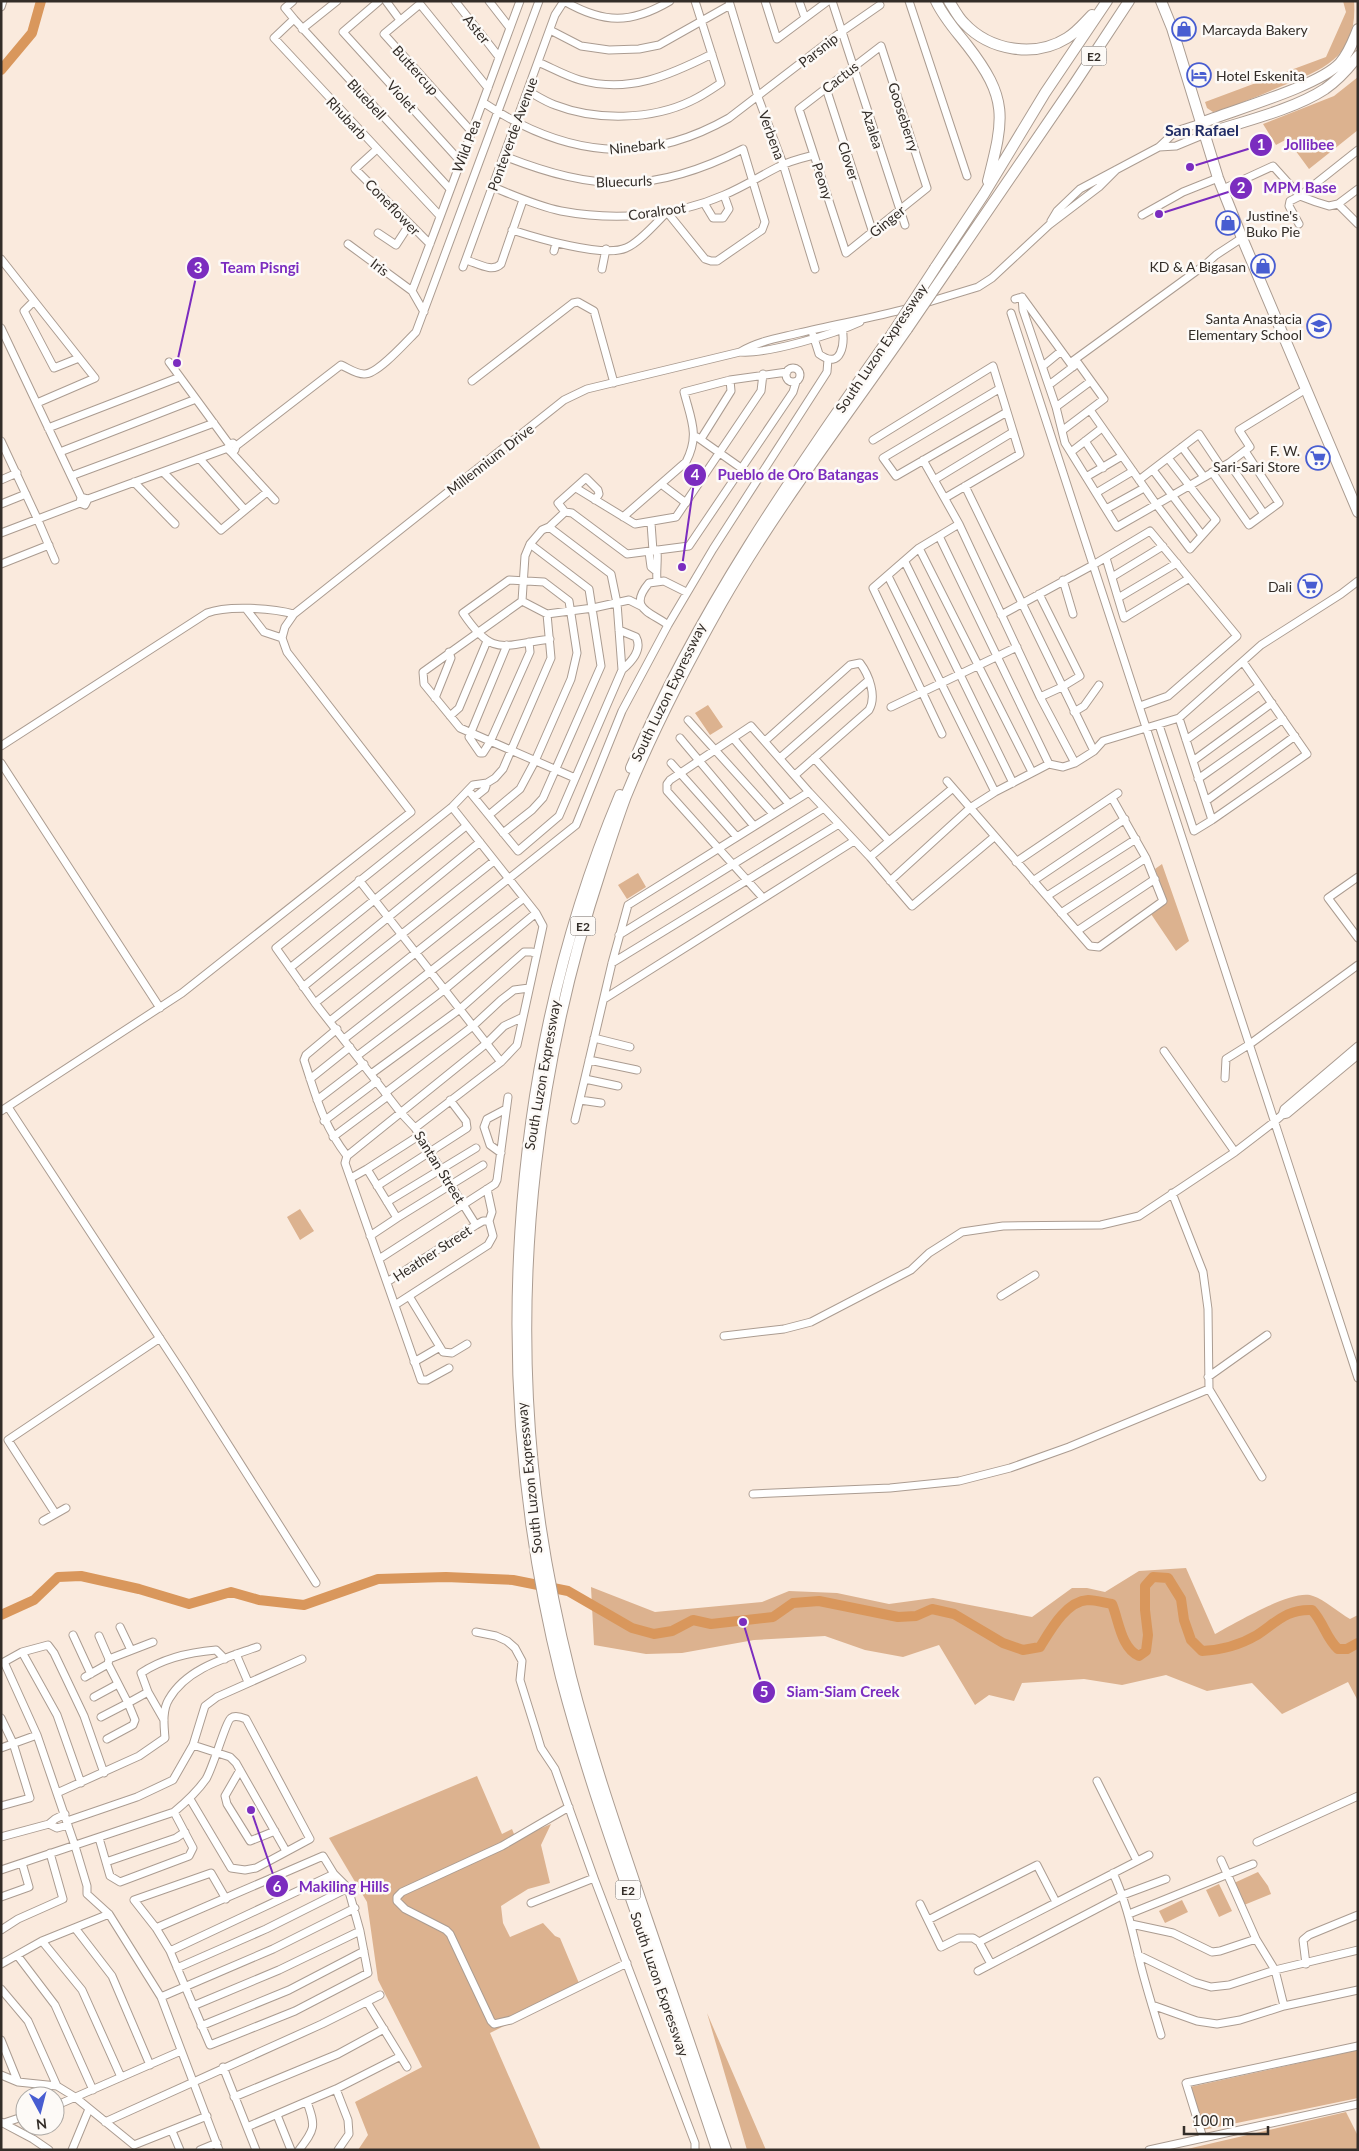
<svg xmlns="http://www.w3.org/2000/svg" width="1359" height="2151" font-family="Lato,sans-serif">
<rect width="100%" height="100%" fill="#faeadd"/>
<path fill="#dcb28f" d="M1343 1H1354C1358 56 1325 69 1282 86 1261 95 1241 103 1221 111L1213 112 1207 108 1205 102 1326 57 1346 12Z
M1358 77V130L1309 169 1287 139 1276 145 1263 124 1334 96Z
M708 705 723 727 710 735 695 713Z
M1162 864 1189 941 1176 951 1151 914 1166 901 1155 869Z
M638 873 646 887 627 899 618 885Z
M300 1209 314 1231 300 1240 287 1217Z
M1186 1568 1215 1634C1234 1624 1293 1588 1313 1596 1325 1600 1338 1612 1350 1619L1358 1615V1701L1348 1682 1282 1714 1252 1683 1207 1691 1166 1675 1122 1685 1084 1679 1022 1683 1014 1701 989 1695 975 1705 939 1645 903 1657 865 1650 825 1636 754 1640 682 1653 646 1654 594 1645 591 1587 655 1612 762 1602 789 1591 837 1593 889 1604 933 1598 1032 1617 1072 1588H1087L1105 1592 1139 1571Z
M477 1776 502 1834 512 1829 516 1839 551 1824 541 1845 550 1883 528 1889 501 1906 503 1923 510 1937 543 1923 555 1936 560 1938 581 1988 490 2033 541 2150H358L368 2135 355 2102 422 2067 378 1980 367 1902 329 1838Z
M1258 1872 1268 1886 1271 1894 1244 1905 1234 1883Z
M1219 1884 1232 1911 1219 1917 1206 1890Z
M1182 1900 1188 1912 1165 1923 1159 1911Z
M707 2013 766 2150H747Z
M1358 2050V2098L1203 2130 1190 2087Z
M1346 2112 1358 2136V2150H1183Z"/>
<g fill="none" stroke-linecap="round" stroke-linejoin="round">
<path stroke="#d9975c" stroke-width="10" d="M1 70 32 33 41 1
M1 1615 34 1600 58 1577 81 1576 139 1589 189 1604 231 1592 259 1600 304 1605 378 1579 446 1577 513 1580 568 1591 632 1628 654 1634 672 1631 693 1620 711 1624 773 1617 793 1603 819 1601 898 1617 916 1616 932 1609 954 1614 1003 1643 1023 1650 1040 1647C1050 1631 1066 1601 1088 1600 1096 1600 1105 1603 1112 1604 1119 1621 1121 1648 1139 1656L1146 1651 1148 1635 1145 1610V1586L1153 1577 1168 1578 1181 1599 1184 1620 1191 1640 1202 1651C1222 1650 1240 1645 1257 1635 1277 1622 1286 1609 1312 1610 1324 1623 1326 1638 1338 1649H1347L1358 1643"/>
<g stroke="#ab9c91" stroke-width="9">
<path id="minor" d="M293 1 285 8 294 19 450 189
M379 1 343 32 460 161
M386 1 400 20
M455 1 499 57
M489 1 510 28
M564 1C604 24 631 24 670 1
M729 1 758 97 783 164 815 269
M765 1 777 39 828 1
M799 1 805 18
M832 1 905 225
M909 1 967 176
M1 7 3 1
M294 19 274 38 440 216
M302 29 337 1
M550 30 581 46 609 50 639 49 659 45 730 5
M881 46 927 188 846 253 799 109Z
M538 62C552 68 566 76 580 80 629 94 670 75 712 54
M826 88 873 233
M528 91C537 96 546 102 555 105 596 121 652 120 691 101 702 96 712 89 721 83L695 1
M484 103C564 156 643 167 729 118L841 32 880 5
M471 131 384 34 420 4 488 88
M1159 147 1176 146 1205 134
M377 149 355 169 430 244
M504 156C595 192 655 194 743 149L765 222 762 230 717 261H711L705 259 667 212C657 222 639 243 626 248 603 258 537 238 512 230
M493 187C515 196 537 206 561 211 614 221 674 217 724 195 743 187 760 176 778 167 789 161 802 158 814 155
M1223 189 1273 166 1300 196 1316 202 1329 206 1338 204 1358 189
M704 203 713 218H723L729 209 724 195
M1338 204 1358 224
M1142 215 1183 192 1218 178
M1051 221 1057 211 1080 189 1159 147 1176 131 1201 123
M1299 224 1289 206 1290 201 1300 196 1358 150
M378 233 396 245 409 225
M348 244 412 291 424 312
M554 251 556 243
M1 259 95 378 37 403
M466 260C477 263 492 273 501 264L523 200
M463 267 555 15 564 1
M602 269 606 249
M412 291C449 195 484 98 520 1
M1022 297 1023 310 1056 407 1065 443 1117 527 1229 463 1250 447 1239 430 1306 389
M1015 299 1022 297 1073 367
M34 301 24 311 54 368 79 358
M922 304 978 287 992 278 1049 225 1099 187 1116 170
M1011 313 1358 1378
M1 328 81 497
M813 335 819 354C842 371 845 343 842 327
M741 352C768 354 834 334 860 322
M169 362 229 444
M1070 363 1206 264 1216 255 1242 238
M1043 366 1060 352
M786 375a7 7 0 1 1 14 0a7 7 0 1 1-14 0Z
M472 381 573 303 578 302 594 311 614 383
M1049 385 1078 363 1104 399 1063 430
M999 389 883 458 896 476 1007 412
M1056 407 1091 381
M1090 410 1156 504 1190 549 1216 520 1168 458
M48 428 180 377
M697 437 741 468
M701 439 731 391 730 380
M873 440 993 366 1020 454 945 498
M1 441 37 518 55 560
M1085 441 1103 468
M236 446 233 443 229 444 228 449 231 452 235 450 236 446 341 365C348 368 356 374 364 374 377 375 406 342 416 332L539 1
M1182 447 1204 477
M60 452 196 399
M231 452 275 500
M1071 452 1102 428
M200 459 245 510
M923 460 959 524 1040 697 1075 763
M1229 463 1264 514
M1153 470 1202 535
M163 472 221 530 267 492
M1212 472 1249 525 1279 503 1245 451
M71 476 214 423
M1086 477 1122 456
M1 480 17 473
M934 480 1013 432
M1139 480 1199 434 1221 467
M134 482 175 524
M661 484 686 503
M965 486 1094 751
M576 488 635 524 676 517 761 391 763 374
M1096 493 1133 471
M88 499 85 505 80 503 81 497 88 499 228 448
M1 504 26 494
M1106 509 1144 488
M565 512 558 503 586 478 598 490 599 494 595 500
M623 517 686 462C700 435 691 420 684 392L730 380 787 372
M651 523 653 551
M1 533 80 503
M939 536 1049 764
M919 548 1032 772
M649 552 651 567 656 571
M1106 558 1124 618 1188 579
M905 562 1013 783
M1 564 49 545
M888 576 995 792
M1112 577 1163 546
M1063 580 1073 614
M657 581C656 570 658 562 657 550
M1039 594 1080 676 1062 687 1040 697
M1118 598 1177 563
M522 601 525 556 530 544 542 530 549 527 565 512 572 513 627 554 689 546 793 392 796 382
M247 610 264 632 282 638
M1001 615 1093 565 1150 531 1237 636 1168 696 1140 706
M668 625C651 612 627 609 649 583L664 581 686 592
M619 630 636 637C643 650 631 662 622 670
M282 638 285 627 294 614 564 400 587 389 740 352C758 341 779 338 799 333 836 324 873 318 909 308
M507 645 469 737 480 753H483L490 742 530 652 529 642
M435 698 451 658 449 652
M891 707 1017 647
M1074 712 1084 706 1099 685
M450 716 459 708 487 641
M688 720 773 814
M1159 725 1194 831 1212 820 1179 718
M942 734 873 588 919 548 959 524
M680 738 754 826
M733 738 789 804
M1186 740 1259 686
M765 741 850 665 860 663C869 675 877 696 869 710L795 775
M1 746 207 613C227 605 273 608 294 614
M780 758 869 680
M814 758 889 841
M1193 761 1272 703
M1 763 160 1008
M671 763 737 837
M575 778 460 728 424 684 423 672 522 601 547 614 593 608 629 600 641 606
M1198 779 1283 719
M947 781 1090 946 1099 947 1163 901 1146 858 1112 798
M469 791 518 851 559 816 622 670 617 603 611 574 549 527
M475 797 485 789 487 783
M1206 801 1295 736
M489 815 520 789 535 761 571 679 577 653 569 601 544 582 509 580 463 613C493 658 502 645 550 639
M1212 820 1307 754 1243 662
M503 833 532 810 543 798 601 666 589 589 530 544
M870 857 953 788
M1016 862 1118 793
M1358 877 1328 898 1358 938
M359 880 501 1062
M890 881 970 808 995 792 1049 764 1063 767 1075 763 1094 751 1103 741 1179 718 1261 645 1341 594 1358 581
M1033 881 1125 819
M1047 896 1136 839
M763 898 667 791V784L670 780 751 726 809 792 870 857 912 906 994 837
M1061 913 1146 858
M1077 931 1155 879
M619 935 824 808
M612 963 839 824
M290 968 466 826
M303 987 480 842
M604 999 854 841
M315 1003 494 861
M330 1021 576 825 622 711 668 625 713 549 827 372 828 359
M337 1029 306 1055 304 1060C316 1096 323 1125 347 1156
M594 1038 630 1047
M344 1039 524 898
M1164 1051 1235 1152
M357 1056 444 990 536 913
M589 1060 637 1070
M371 1074 460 1009 524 952H532L536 954
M1225 1078 1226 1059 1250 1044 1358 965
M310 1079 350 1047
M585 1079 618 1086
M385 1093 473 1026 501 1000 514 990 529 988
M317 1100 364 1064
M580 1100 601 1103
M8 1107 184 1375 316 1583
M1 1111 182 993 411 812 287 652 282 638
M1282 1115 1287 1114 1358 1055
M575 1120 612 963 628 905 809 792
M324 1121 377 1081
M415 1128 501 1062 517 1045 543 926 536 913 452 807
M333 1137 388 1096
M501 1153 490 1145 484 1127 487 1119 506 1109
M367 1169 420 1135
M351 1178 367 1169 397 1218 370 1236
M377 1186 467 1128 466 1121 450 1100
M487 1189 492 1212 489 1221
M1172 1193 1203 1272 1208 1309 1209 1389 1262 1477
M387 1202 476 1148
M397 1218 483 1165
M476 1225 415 1128 401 1113 315 1003 276 948 452 807 473 785 487 783 495 778 503 769 551 658 547 614
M379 1259 495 1184 497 1180 508 1097
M387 1282 476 1225 483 1221H489L493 1236 488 1245 395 1305
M409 1296 443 1352 452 1353 467 1344
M1001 1296 1035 1275
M724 1336 784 1329 811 1322 911 1270 929 1253 962 1232 1003 1226 1101 1225 1139 1216 1235 1152 1274 1122 1282 1115 1284 1109 1358 1046
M414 1362 440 1347
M449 1368 427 1380H421L345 1163 347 1156 487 1043 504 1026 521 1018
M1208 1377 1267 1335
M753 1494 890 1488 959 1481 1010 1468 1069 1447 1209 1389
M55 1513 8 1440 160 1338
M43 1521 66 1508
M120 1627 131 1650
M476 1632 496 1636 507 1641 515 1648 522 1661 520 1680 535 1728 541 1748 555 1769 594 1878
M73 1635 91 1674
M99 1636 109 1659
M22 1652 57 1715 81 1783
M236 1654 248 1682
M108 1664 109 1659 153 1642
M85 1677 108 1664 128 1703 101 1717
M94 1697 118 1684
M1 1718 13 1743 30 1798 1 1806
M164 1720 148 1692 141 1673C162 1659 191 1652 216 1650L225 1659
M107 1739 133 1725 135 1720 128 1703 148 1692
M193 1745 230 1757 236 1763 286 1851
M1 1748 37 1735
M240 1770 225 1796 227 1804 250 1841 275 1831
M104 1773 84 1716 54 1653 48 1645 22 1652 4 1662 37 1735 75 1846 87 1886V1894L109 1914 161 1997 219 2150
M1097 1781 1137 1861
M57 1793 139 1756 165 1738C164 1726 162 1710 169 1699 187 1668 226 1658 257 1647
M569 1807 502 1846 402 1892 397 1897V1901L405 1909 446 1930 450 1934 491 2021 494 2024 511 2020 627 1963
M67 1821 137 1797 173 1780 193 1745 205 1706 217 1697 302 1659
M49 1824 57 1828 68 1825
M1 1837 49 1824 55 1819 65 1814
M99 1838 110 1876 120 1882 189 1856 193 1848 174 1812
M1257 1842 1358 1796
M1221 1860 1256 1939 1275 1970 1284 2006
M106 1862 176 1838 185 1832
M1 1870 174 1812C186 1802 197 1792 206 1779 213 1768 226 1721 231 1718 235 1715 241 1717 246 1719L310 1839 256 1868 245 1870 231 1868 190 1799
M1113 1873C1125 1899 1131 1925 1138 1954 1144 1981 1153 2008 1161 2035
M1 1897 29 1887 22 1863
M531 1903 594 1878 695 2143V2150
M920 1904 941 1947 959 1938H973L979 1942 991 1964
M1129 1914 1253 1864
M928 1920 1037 1865 1056 1902
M1131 1924 1173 1933 1212 1952 1220 1951 1256 1939
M75 1928 112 1976 150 2065
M156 1928 323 1856 334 1874 348 1888 360 1931 368 1973 295 2011 210 2045 170 1951 156 1928 134 1900 211 1873 226 1899
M1 1930 18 1919 63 1899 50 1853
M42 1941 82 1990 121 2077
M979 1942 1149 1855
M170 1951 334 1874
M17 1955 55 2005 93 2090
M1138 1955 1194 1982 1211 1987 1229 1985 1275 1970 1358 1950
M1 1964 42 1941 109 1914
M1306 1964 1303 1940 1309 1935 1358 1915
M177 1968 266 1929 348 1888
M978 1971 1123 1895 1166 1879
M1 1989 28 2021 57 2086
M161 1997 273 1949 355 1908
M367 2002 407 2067
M1152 2005 1197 2021 1217 2024 1240 2020 1284 2006 1358 1990
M193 2006 279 1970 360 1931
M201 2026 289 1990 364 1951
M1 2040 18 2082
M223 2067 256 2150
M1 2075 18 2082 57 2086 75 2097 134 2145 207 2116
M336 2089 348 2120 349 2134 338 2150
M234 2097 338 2054 384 2029
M55 2106 181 2051
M277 2115 291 2150
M1 2122 33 2139 49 2150
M105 2122 322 2024 380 1995
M4 2123 25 2116
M247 2127 336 2089 399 2057
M172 2131 180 2150
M1203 2138 1186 2083 1358 2046
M72 2150 89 2109
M200 2150 217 2143
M299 2150C315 2129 316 2127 307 2102
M1149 2150 1358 2104"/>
</g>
<g stroke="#ab9c91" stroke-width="12">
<path id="highway" d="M936 1C944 18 956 31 967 45 1009 99 1004 118 988 181
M949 1C954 9 958 17 964 23 990 51 1035 58 1067 38 1077 32 1084 23 1092 15
M1161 1 1172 28 1218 178 1242 238 1358 512
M1201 123C1233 110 1319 86 1340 63 1349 53 1353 41 1358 29
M1205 134C1241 122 1293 110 1325 89 1338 80 1348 69 1358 56
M952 263 1075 83 1129 1
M935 268 984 194 1045 93 1107 1
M631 768C697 611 795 472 892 334
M620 795C505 1068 489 1390 561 1677 583 1761 611 1842 640 1924 666 1999 692 2074 717 2150
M726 2150C700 2073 674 1996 647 1919 620 1839 592 1759 571 1677 554 1609 540 1537 533 1466 513 1266 538 1061 601 870 609 845 617 820 626 796 653 730 686 666 721 604 776 508 844 420 907 329"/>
</g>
<use href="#minor" stroke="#fff" stroke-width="7"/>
<use href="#highway" stroke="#fff" stroke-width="10"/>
<g stroke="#ab9c91" stroke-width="12" stroke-linecap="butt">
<path id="highway-bridge" d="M907 329 952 263
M892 334 935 268"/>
</g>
<use href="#highway-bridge" stroke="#fff" stroke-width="10"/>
</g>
<defs>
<g id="shop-ring" transform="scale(1.25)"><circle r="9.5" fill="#fdfaf7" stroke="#485dd1" stroke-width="1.5"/><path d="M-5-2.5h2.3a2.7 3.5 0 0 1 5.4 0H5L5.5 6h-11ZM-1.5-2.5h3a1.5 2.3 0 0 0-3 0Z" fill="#485dd1"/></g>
<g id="hotel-ring" transform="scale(1.25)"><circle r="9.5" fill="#fdfaf7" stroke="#485dd1" stroke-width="1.5"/><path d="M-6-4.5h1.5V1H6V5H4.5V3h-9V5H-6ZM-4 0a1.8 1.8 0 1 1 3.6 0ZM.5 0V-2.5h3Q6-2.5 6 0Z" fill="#485dd1"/></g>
<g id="school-ring" transform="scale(1.25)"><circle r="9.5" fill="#fdfaf7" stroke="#485dd1" stroke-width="1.5"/><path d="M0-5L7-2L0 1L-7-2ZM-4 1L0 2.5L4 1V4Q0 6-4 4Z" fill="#485dd1"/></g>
<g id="supermarket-ring" transform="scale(1.25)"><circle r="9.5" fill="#fdfaf7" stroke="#485dd1" stroke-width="1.5"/><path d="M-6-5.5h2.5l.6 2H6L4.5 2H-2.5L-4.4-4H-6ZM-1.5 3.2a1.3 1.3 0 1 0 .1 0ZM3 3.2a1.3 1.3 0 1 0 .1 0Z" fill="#485dd1"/></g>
</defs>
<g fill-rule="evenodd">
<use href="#shop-ring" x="1184" y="29"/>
<use href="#hotel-ring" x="1199" y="75"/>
<use href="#shop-ring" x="1228" y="223"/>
<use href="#shop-ring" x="1263" y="266"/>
<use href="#school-ring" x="1319" y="326"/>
<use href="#supermarket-ring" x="1318" y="458"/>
<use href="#supermarket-ring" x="1310" y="586"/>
</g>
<g text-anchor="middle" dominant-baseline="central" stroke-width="5" stroke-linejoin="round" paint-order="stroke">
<g fill="#fdfaf7" stroke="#706a66" stroke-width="1">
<rect x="1081.5" y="46.5" width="25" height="19" rx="4"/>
<rect x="570.5" y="916.5" width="25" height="19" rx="4"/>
<rect x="615.5" y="1880.5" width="25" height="19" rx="4"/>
</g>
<g font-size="12" font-weight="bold" fill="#332d28">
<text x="1094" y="56">E2</text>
<text x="583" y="926">E2</text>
<text x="628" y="1890">E2</text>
</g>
<g font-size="14" fill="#332d28" stroke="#fdfaf7">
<text transform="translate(477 29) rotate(51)">Aster</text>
<text transform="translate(818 50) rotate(-38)">Parsnip</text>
<text transform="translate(416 70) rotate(48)">Buttercup</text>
<text transform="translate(840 77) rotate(-38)">Cactus</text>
<text transform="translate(402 96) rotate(48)">Violet</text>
<text transform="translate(367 99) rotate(47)">Bluebell</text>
<text transform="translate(904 117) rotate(72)">Gooseberry</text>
<text transform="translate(347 118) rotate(47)">Rhubarb</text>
<text transform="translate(873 129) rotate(72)">Azalea</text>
<text transform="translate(512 134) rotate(-70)">Ponteverde Avenue</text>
<text transform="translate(772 135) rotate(70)">Verbena</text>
<text transform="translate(466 146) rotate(-69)">Wild Pea</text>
<text transform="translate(637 146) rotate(-6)">Ninebark</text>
<text transform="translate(849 161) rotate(72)">Clover</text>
<text transform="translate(624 181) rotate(-2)">Bluecurls</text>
<text transform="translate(823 181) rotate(72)">Peony</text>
<text transform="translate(393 207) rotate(46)">Coneflower</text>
<text transform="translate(657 211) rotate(-8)">Coralroot</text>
<text transform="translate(887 221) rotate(-39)">Ginger</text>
<text transform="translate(380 267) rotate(37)">Iris</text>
<text transform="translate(881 348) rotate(-56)">South Luzon Expressway</text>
<text transform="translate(490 459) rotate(-38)">Millennium Drive</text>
<text transform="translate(668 692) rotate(-64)">South Luzon Expressway</text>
<text transform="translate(542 1075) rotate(-80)">South Luzon Expressway</text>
<text transform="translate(440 1167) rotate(58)">Santan Street</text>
<text transform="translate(432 1253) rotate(-33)">Heather Street</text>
<text transform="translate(529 1478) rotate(-96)">South Luzon Expressway</text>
<text transform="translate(660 1984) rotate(71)">South Luzon Expressway</text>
</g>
<g font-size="14" fill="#332d28" stroke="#fdfaf7" text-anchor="end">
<text x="1202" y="29" text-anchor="start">Marcayda Bakery</text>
<text x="1216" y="75" text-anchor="start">Hotel Eskenita</text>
<text x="1246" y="215" text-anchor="start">Justine's<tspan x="1246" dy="16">Buko Pie</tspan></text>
<text x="1246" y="266">KD &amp; A Bigasan</text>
<text x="1302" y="318">Santa Anastacia<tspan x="1302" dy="16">Elementary School</tspan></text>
<text x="1300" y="450">F. W.<tspan x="1300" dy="16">Sari-Sari Store</tspan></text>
<text x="1292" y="586">Dali</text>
</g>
<g font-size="16" font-weight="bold" fill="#222d65" stroke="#fdfaf7">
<text x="1202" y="129">San Rafael</text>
</g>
</g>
<path fill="none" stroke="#7b2cbf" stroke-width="2" d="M1190 167L1261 145M1159 214L1241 188M177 363L198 268M682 567L695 475M743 1622L764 1692M251 1810L277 1886"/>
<g fill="#7b2cbf" stroke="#fdfaf7" stroke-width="2">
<circle cx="1190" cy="167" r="5"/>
<circle cx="1159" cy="214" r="5"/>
<circle cx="177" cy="363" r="5"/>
<circle cx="682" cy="567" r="5"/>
<circle cx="743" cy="1622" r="5"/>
<circle cx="251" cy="1810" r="5"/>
<circle cx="1261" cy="145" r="12"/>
<circle cx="1241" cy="188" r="12"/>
<circle cx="198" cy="268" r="12"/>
<circle cx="695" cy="475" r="12"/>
<circle cx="764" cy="1692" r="12"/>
<circle cx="277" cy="1886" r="12"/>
</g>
<g font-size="15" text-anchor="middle" font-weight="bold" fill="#fff">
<text x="1261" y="150">1</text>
<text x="1241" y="193">2</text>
<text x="198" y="273">3</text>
<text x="695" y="480">4</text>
<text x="764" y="1697">5</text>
<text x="277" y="1892">6</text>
</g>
<g font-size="15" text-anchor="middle" font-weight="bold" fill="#7b2cbf" stroke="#fdfaf7" stroke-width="5" stroke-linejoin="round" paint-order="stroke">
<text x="1309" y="150">Jollibee</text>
<text x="1300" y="193">MPM Base</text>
<text x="260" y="273">Team Pisngi</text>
<text x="798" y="480">Pueblo de Oro Batangas</text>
<text x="843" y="1697">Siam-Siam Creek</text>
<text x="344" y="1892">Makiling Hills</text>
</g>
<rect width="1359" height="2151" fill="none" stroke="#332d28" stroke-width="5"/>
<g transform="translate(40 2111) rotate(173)"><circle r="24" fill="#fdfaf7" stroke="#aca8a4"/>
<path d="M0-4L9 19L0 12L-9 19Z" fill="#485dd1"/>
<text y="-8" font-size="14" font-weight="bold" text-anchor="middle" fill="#332d28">N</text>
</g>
<path d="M1184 2126v8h84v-8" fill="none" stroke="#332d28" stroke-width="2.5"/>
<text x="1192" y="2126" font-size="15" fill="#332d28" stroke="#fdfaf7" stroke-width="4" paint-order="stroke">100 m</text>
</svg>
